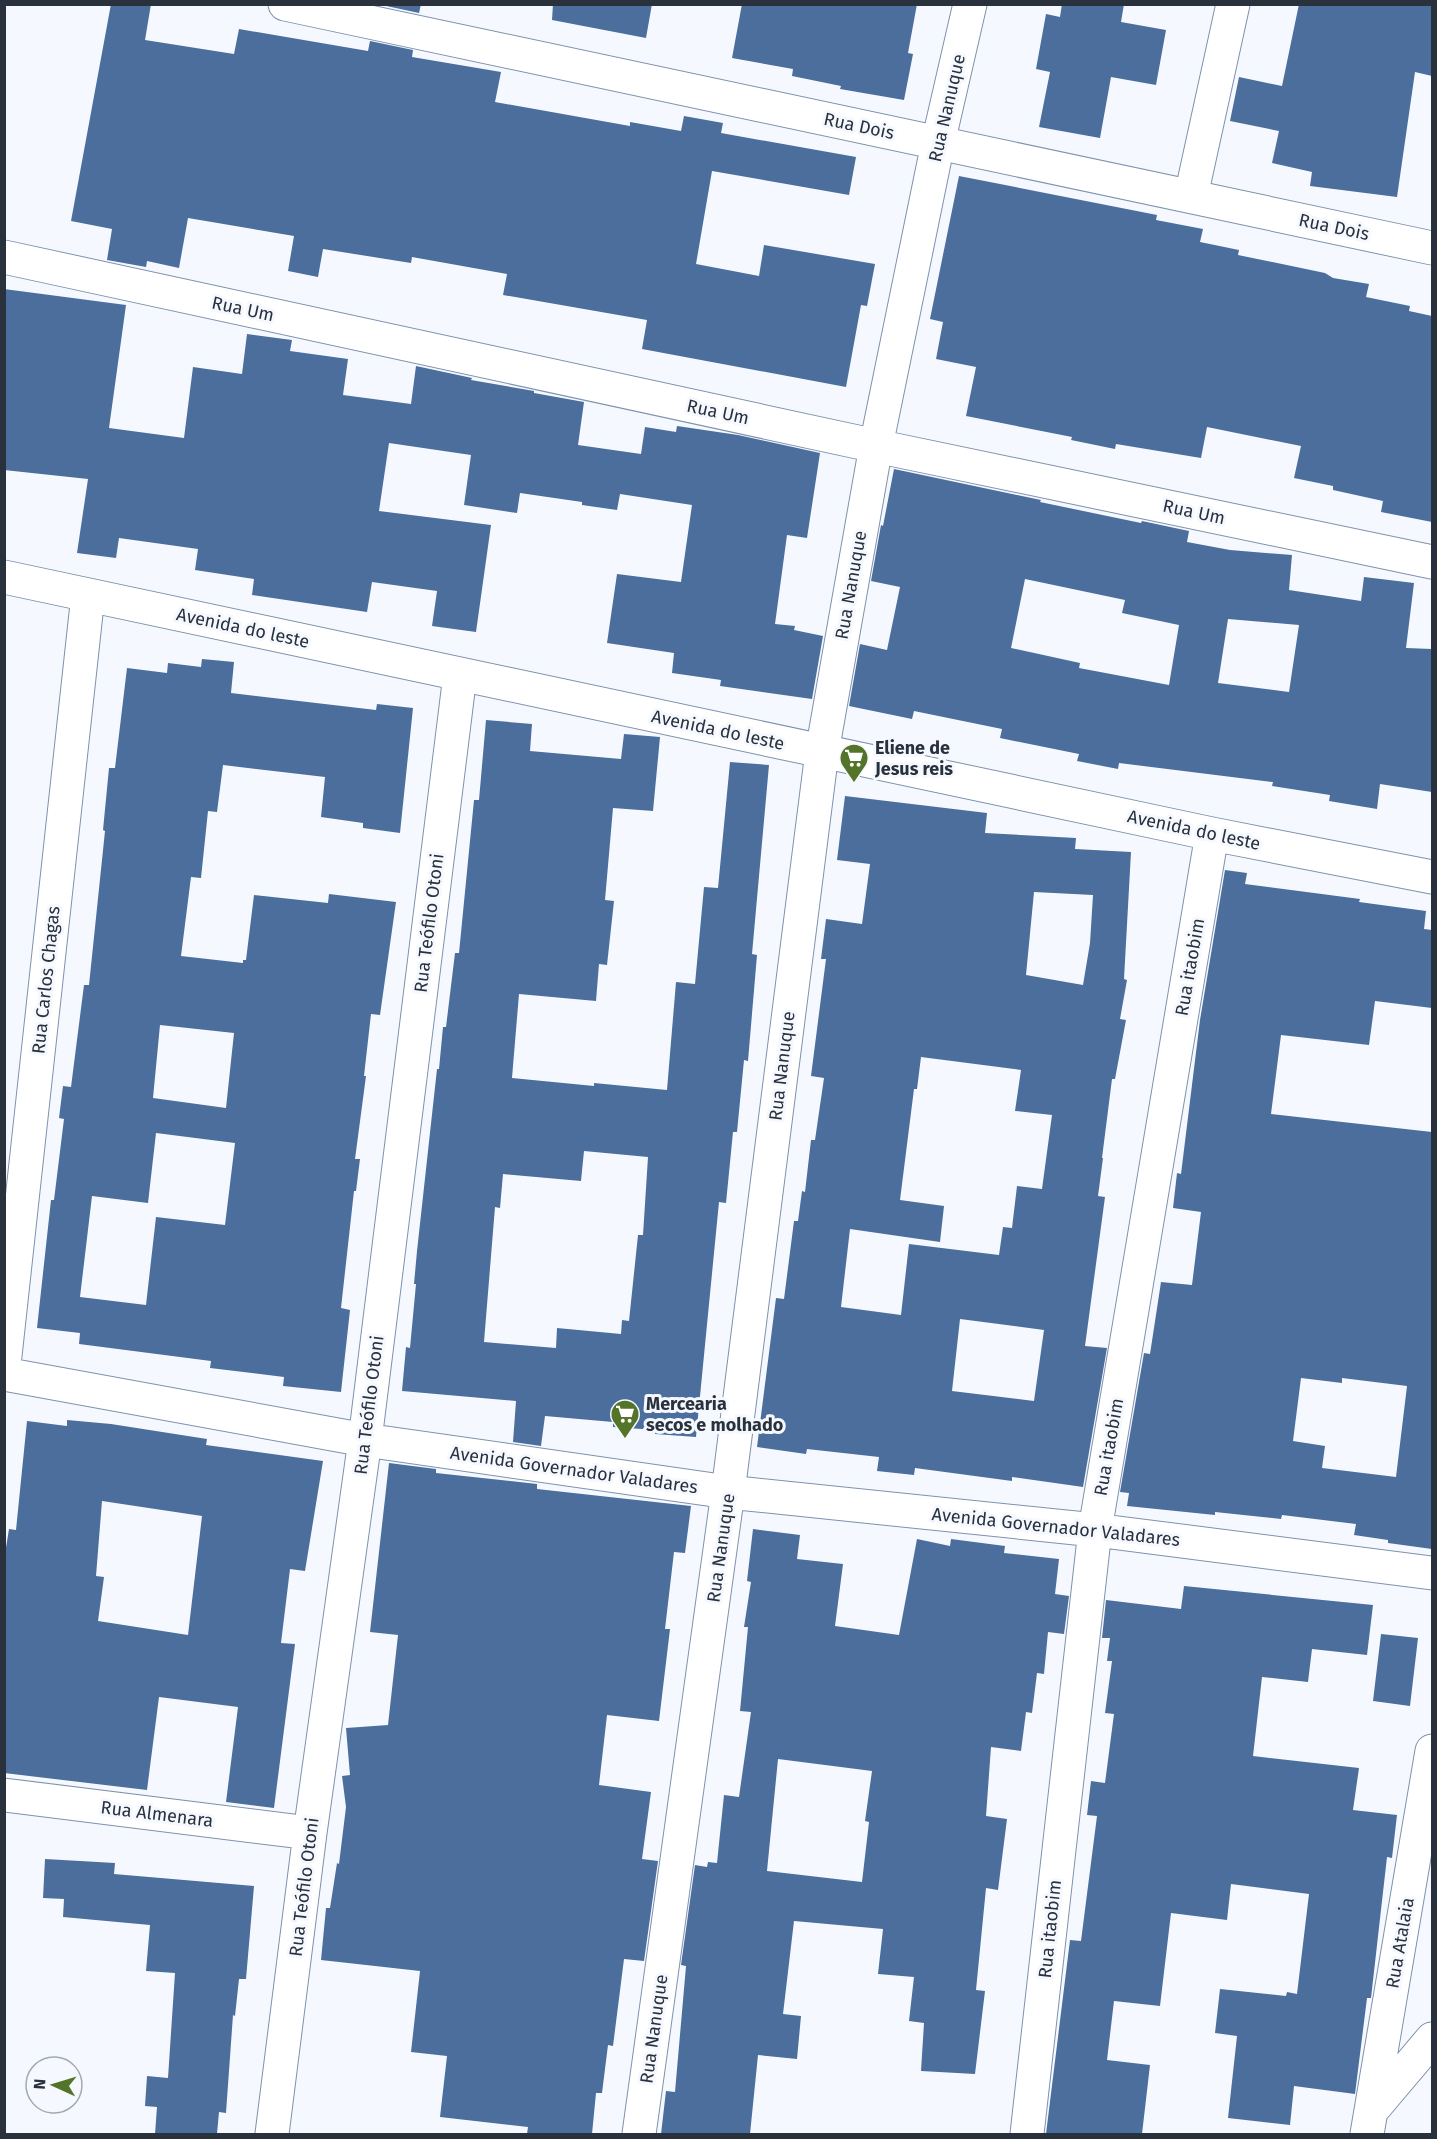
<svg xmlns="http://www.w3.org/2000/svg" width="1437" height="2139" font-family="'Fira Sans',sans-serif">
<rect width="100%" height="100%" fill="#f5f9ff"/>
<path fill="#4b6e9d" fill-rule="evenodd" d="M111 4H151L145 40 234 54 239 29 368 51 370 41 413 50 412 57 501 72 495 102 630 126V122L681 131 684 116 723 123 721 133 856 157 849 195 712 171 696 264 759 276 764 245 875 264 867 306 861 305 846 387 642 349 647 320 503 295 507 274 412 257 411 263 323 249 318 277 288 271 294 236 188 218 179 268 147 261 146 267 107 260 112 229 71 221Z
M377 4H421L419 13Z
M553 4H652L646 38 552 20Z
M742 4H917L908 53 913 54 904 100 840 89 841 86 792 76 793 69 732 58Z
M1062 4H1124L1121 22 1166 30 1156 85 1111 77 1100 138 1039 127 1050 72 1036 69 1046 14 1060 17Z
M1299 4H1432V76L1415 72 1397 197 1310 186 1312 172 1272 163 1279 131 1230 121 1239 77 1282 86Z
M959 176 1157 215 1156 220 1203 229 1200 242 1239 250 1238 255 1325 273 1333 278 1369 284 1366 297 1410 306 1409 311 1432 316V522L1381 512 1383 501 1333 490V486L1294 478 1301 446 1207 427 1201 458 1116 444 1115 449 1071 440 1072 437 966 416 976 367 936 359 943 322 930 319Z
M4 289 126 305 109 428 184 438 193 367 242 374 247 334 292 340 290 351 348 359 343 395 411 404 416 366 472 378 471 380 534 391V393L584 402 578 445 641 454 645 427 676 432 677 426 738 435 820 453 807 538 787 535 775 624 795 626 794 630 823 636 812 699 720 686 721 680 672 673 674 653 607 643 617 574 681 582 692 505 620 494 617 510 582 505V502L520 493 517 513 464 505 471 455 389 443 379 511 491 525 476 632 432 626 437 591 372 582 367 612 252 595 254 579 195 570 198 549 119 538 116 558 77 553 88 479 4 470Z
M894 469 1041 500 1040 502 1141 523 1142 521 1189 531 1187 542 1230 550 1292 555 1289 590 1361 601 1364 577 1414 583 1406 648 1432 649V792L1380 784 1377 809 1329 801 1330 795 1272 786 1273 782 1119 763 1118 769 1077 761 1079 754 1000 738 1002 729 914 711 912 719 849 706 860 644 887 650 900 587 871 581 881 525 883 526ZM1025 579 1125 600 1122 613 1179 625 1169 685 1079 668 1080 663 1011 648ZM1228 619 1299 625 1289 692 1218 683Z
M202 659 234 662 231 693 376 710 377 704 413 708 400 833 363 828V823L321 817 325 777 223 765 217 812 208 811 201 878 191 877 181 956 243 963V960H246L254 895 328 903 329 894 396 902 380 1015 371 1014 364 1076H366L355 1159H360L356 1191H354L341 1308 350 1310 341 1392 283 1386 284 1377 210 1368 211 1361 79 1344 80 1333 37 1328 51 1200H54L64 1119 59 1118 63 1086 71 1087 84 985H89L105 831 103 830 109 768H115L127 668 167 673 168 663 201 667ZM160 1025 234 1033 226 1108 153 1098ZM156 1133 235 1143 225 1225 156 1217 146 1305 80 1297 92 1196 148 1203Z
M486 720 532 724 530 751 621 759 624 734 660 737 653 811 613 808 605 900 614 901 607 965 599 964 596 1001 519 994 512 1078 594 1086V1083L667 1090 676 982 695 984 704 887 718 888 730 762 769 765 752 954 757 955 748 1061 744 1060 737 1132H733L726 1203 719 1202 696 1437 655 1434 656 1430 613 1427V1422L545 1416 541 1446 513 1442 516 1401 402 1391 406 1347 410 1348 416 1284H414L417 1251 437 1069H439L443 1027H446L455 953H459L474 800H479ZM584 1151 648 1157 643 1235H638L629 1321 622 1320 621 1334 557 1328 556 1348 484 1342 495 1207 500 1208 503 1174 581 1181Z
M845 796 987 813 985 833 1076 838 1075 849 1131 852 1124 979 1127 980 1120 1019 1126 1020 1115 1079H1112L1102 1158H1103L1098 1196 1105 1197 1085 1346 1107 1348 1083 1487 1012 1477V1481L915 1468 914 1475 877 1471 879 1457 807 1449 806 1454 757 1447 776 1298 784 1299 794 1221H798L802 1191 805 1192 811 1140H815L824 1078 811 1076 826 959H821L826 919 862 924 870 864 837 860ZM1034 892 1093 895 1090 943 1083 985 1026 975ZM921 1057 1021 1070 1015 1111 1052 1115 1042 1189 1017 1186 1012 1228 1003 1227 999 1255 909 1244 901 1315 841 1307 850 1229 940 1242 944 1206 900 1200 914 1089H917ZM960 1319 1044 1330 1034 1401 952 1391Z
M1225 870 1247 873 1245 884 1360 899 1359 902 1426 911 1424 929 1432 930V1008L1375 1001 1369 1045 1281 1035 1271 1114 1432 1132V1549L1388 1543V1540L1354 1535 1356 1524 1282 1515 1281 1519 1215 1512V1515L1127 1506 1129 1493 1120 1492 1144 1353 1150 1354 1161 1282 1192 1285 1201 1212 1173 1208 1177 1173 1181 1174 1200 1020ZM1301 1378 1342 1383V1378L1407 1386 1396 1477 1322 1468 1325 1446 1293 1441Z
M67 1420 111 1424 207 1439 206 1445 323 1461 305 1571 290 1569 281 1643 295 1644 274 1808 226 1802 238 1707 159 1697 147 1790 4 1773V1560L9 1529 16 1530 27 1421 67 1426ZM102 1501 202 1516 188 1635 98 1621 104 1577 96 1576Z
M389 1463 436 1469V1473L537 1484V1489L691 1506 685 1553 674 1552 665 1629H670L659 1721 607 1715 599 1785 651 1792 642 1859 658 1861 644 1961 624 1959 613 2046 608 2045 602 2093H596L592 2134H527L528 2127 440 2117 447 2056 411 2052 420 1971 321 1960 326 1908H330L337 1863 339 1864 346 1807 342 1776 350 1775 346 1728 388 1725 398 1635 370 1632Z
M753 1529 800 1535 797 1559 843 1564 835 1626 899 1635 917 1539 950 1546 951 1539 1005 1546 1004 1553 1059 1559 1055 1594 1069 1596 1064 1634 1048 1632 1044 1674 1037 1673 1032 1713 1026 1712 1021 1751 991 1747 986 1816 1007 1819 998 1890 986 1888 976 1990 985 1991 975 2074 921 2071 924 2023 909 2021 914 1977 878 1974 883 1929 794 1921 783 2014 801 2016 797 2059 758 2055 750 2134H661L666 2091 675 2092 686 1966 681 1965 695 1865 707 1867 708 1862 717 1863 724 1795 739 1797 751 1712 740 1711 748 1627H744L751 1582 747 1581ZM778 1759 872 1771 865 1821 869 1822 862 1882 767 1871Z
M1184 1586 1373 1605 1367 1655 1312 1649 1308 1682 1262 1677 1253 1756 1359 1768 1353 1810 1397 1815 1392 1858 1387 1857 1371 1998H1367L1355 2094 1294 2086 1290 2125 1228 2118 1237 2036 1215 2033 1220 1989 1286 1996 1287 1992 1297 1994 1309 1894 1231 1884 1227 1920 1171 1913 1160 2006 1114 2001 1107 2060 1150 2065 1142 2134H1046L1070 1940 1081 1941 1097 1816 1087 1815 1091 1781 1105 1783 1114 1714 1105 1713 1112 1661H1107L1110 1638H1102L1106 1600 1181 1609Z
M1381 1634 1418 1638 1410 1706 1373 1701Z
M45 1859 115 1863 114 1874 254 1886 246 1979H239L235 2016 233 2015 226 2113 219 2112 217 2134H155L157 2107 145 2106 147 2076 168 2078 175 1973 146 1971 150 1925 63 1917 64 1899 43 1898Z"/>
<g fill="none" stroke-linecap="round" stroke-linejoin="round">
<g stroke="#7e92ad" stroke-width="35">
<path id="street" d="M285 4 1432 248
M1191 196 1233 4
M4 257 876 446 1432 562
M4 577 1212 834 1432 877
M4 1365 88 595
M4 1374 365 1440 728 1492 1095 1530 1432 1573
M4 1795 310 1833
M1372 2110 1432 2039
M272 2134 310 1833 365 1440 460 675
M639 2134 728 1492 822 752 876 446 938 143 970 4
M1027 2134 1095 1530 1212 834
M1367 2134 1432 1751"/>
</g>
<use href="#street" stroke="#fff" stroke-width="33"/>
</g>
<defs>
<g id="supermarket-pin" transform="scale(1.5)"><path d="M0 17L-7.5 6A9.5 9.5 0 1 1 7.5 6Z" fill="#54742a" stroke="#f5f9ff"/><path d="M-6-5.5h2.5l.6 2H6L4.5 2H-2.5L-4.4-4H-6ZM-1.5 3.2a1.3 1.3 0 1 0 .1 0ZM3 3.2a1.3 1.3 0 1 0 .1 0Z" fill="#fff"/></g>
</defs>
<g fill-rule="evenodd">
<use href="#supermarket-pin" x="854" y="758"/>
<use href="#supermarket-pin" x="625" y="1414"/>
</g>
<g text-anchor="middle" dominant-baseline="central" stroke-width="6" stroke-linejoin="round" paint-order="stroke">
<g font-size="18" fill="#29313c" stroke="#f5f9ff">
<text transform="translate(947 108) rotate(-77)">Rua Nanuque</text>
<text transform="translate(859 126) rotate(12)">Rua Dois</text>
<text transform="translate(1334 227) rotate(12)">Rua Dois</text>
<text transform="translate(243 309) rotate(12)">Rua Um</text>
<text transform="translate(718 412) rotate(12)">Rua Um</text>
<text transform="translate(1194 512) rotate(12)">Rua Um</text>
<text transform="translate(851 585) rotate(-80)">Rua Nanuque</text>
<text transform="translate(243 628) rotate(12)">Avenida do leste</text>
<text transform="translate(718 730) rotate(12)">Avenida do leste</text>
<text transform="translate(1194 830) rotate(12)">Avenida do leste</text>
<text transform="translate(429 923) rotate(-83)">Rua Teófilo Otoni</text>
<text transform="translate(1190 967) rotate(-80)">Rua itaobim</text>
<text transform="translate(46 980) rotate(-84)">Rua Carlos Chagas</text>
<text transform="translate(782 1066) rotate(-83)">Rua Nanuque</text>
<text transform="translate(369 1405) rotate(-83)">Rua Teófilo Otoni</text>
<text transform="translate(1109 1447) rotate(-80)">Rua itaobim</text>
<text transform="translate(574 1470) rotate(8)">Avenida Governador Valadares</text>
<text transform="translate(1056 1527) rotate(6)">Avenida Governador Valadares</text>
<text transform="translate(721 1548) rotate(-82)">Rua Nanuque</text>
<text transform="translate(157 1814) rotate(7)">Rua Almenara</text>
<text transform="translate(304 1887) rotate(-83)">Rua Teófilo Otoni</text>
<text transform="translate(1050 1929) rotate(-84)">Rua itaobim</text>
<text transform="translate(1400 1943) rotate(-80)">Rua Atalaia</text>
<text transform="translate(654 2029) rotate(-82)">Rua Nanuque</text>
</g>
<g font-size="18" font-weight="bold" fill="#29313c" stroke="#f5f9ff" text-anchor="start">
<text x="875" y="748">Eliene de<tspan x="875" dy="21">Jesus reis</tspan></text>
<text x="646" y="1404">Mercearia<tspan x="646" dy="21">secos e molhado</tspan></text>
</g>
</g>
<rect width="1437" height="2139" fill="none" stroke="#29313c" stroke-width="12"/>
<g transform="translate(54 2085) rotate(274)"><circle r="28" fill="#f5f9ff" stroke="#a3a9b1" stroke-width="1.5"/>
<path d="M0-4.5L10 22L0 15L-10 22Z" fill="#54742a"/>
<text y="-9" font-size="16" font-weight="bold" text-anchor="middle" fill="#29313c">N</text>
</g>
</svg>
